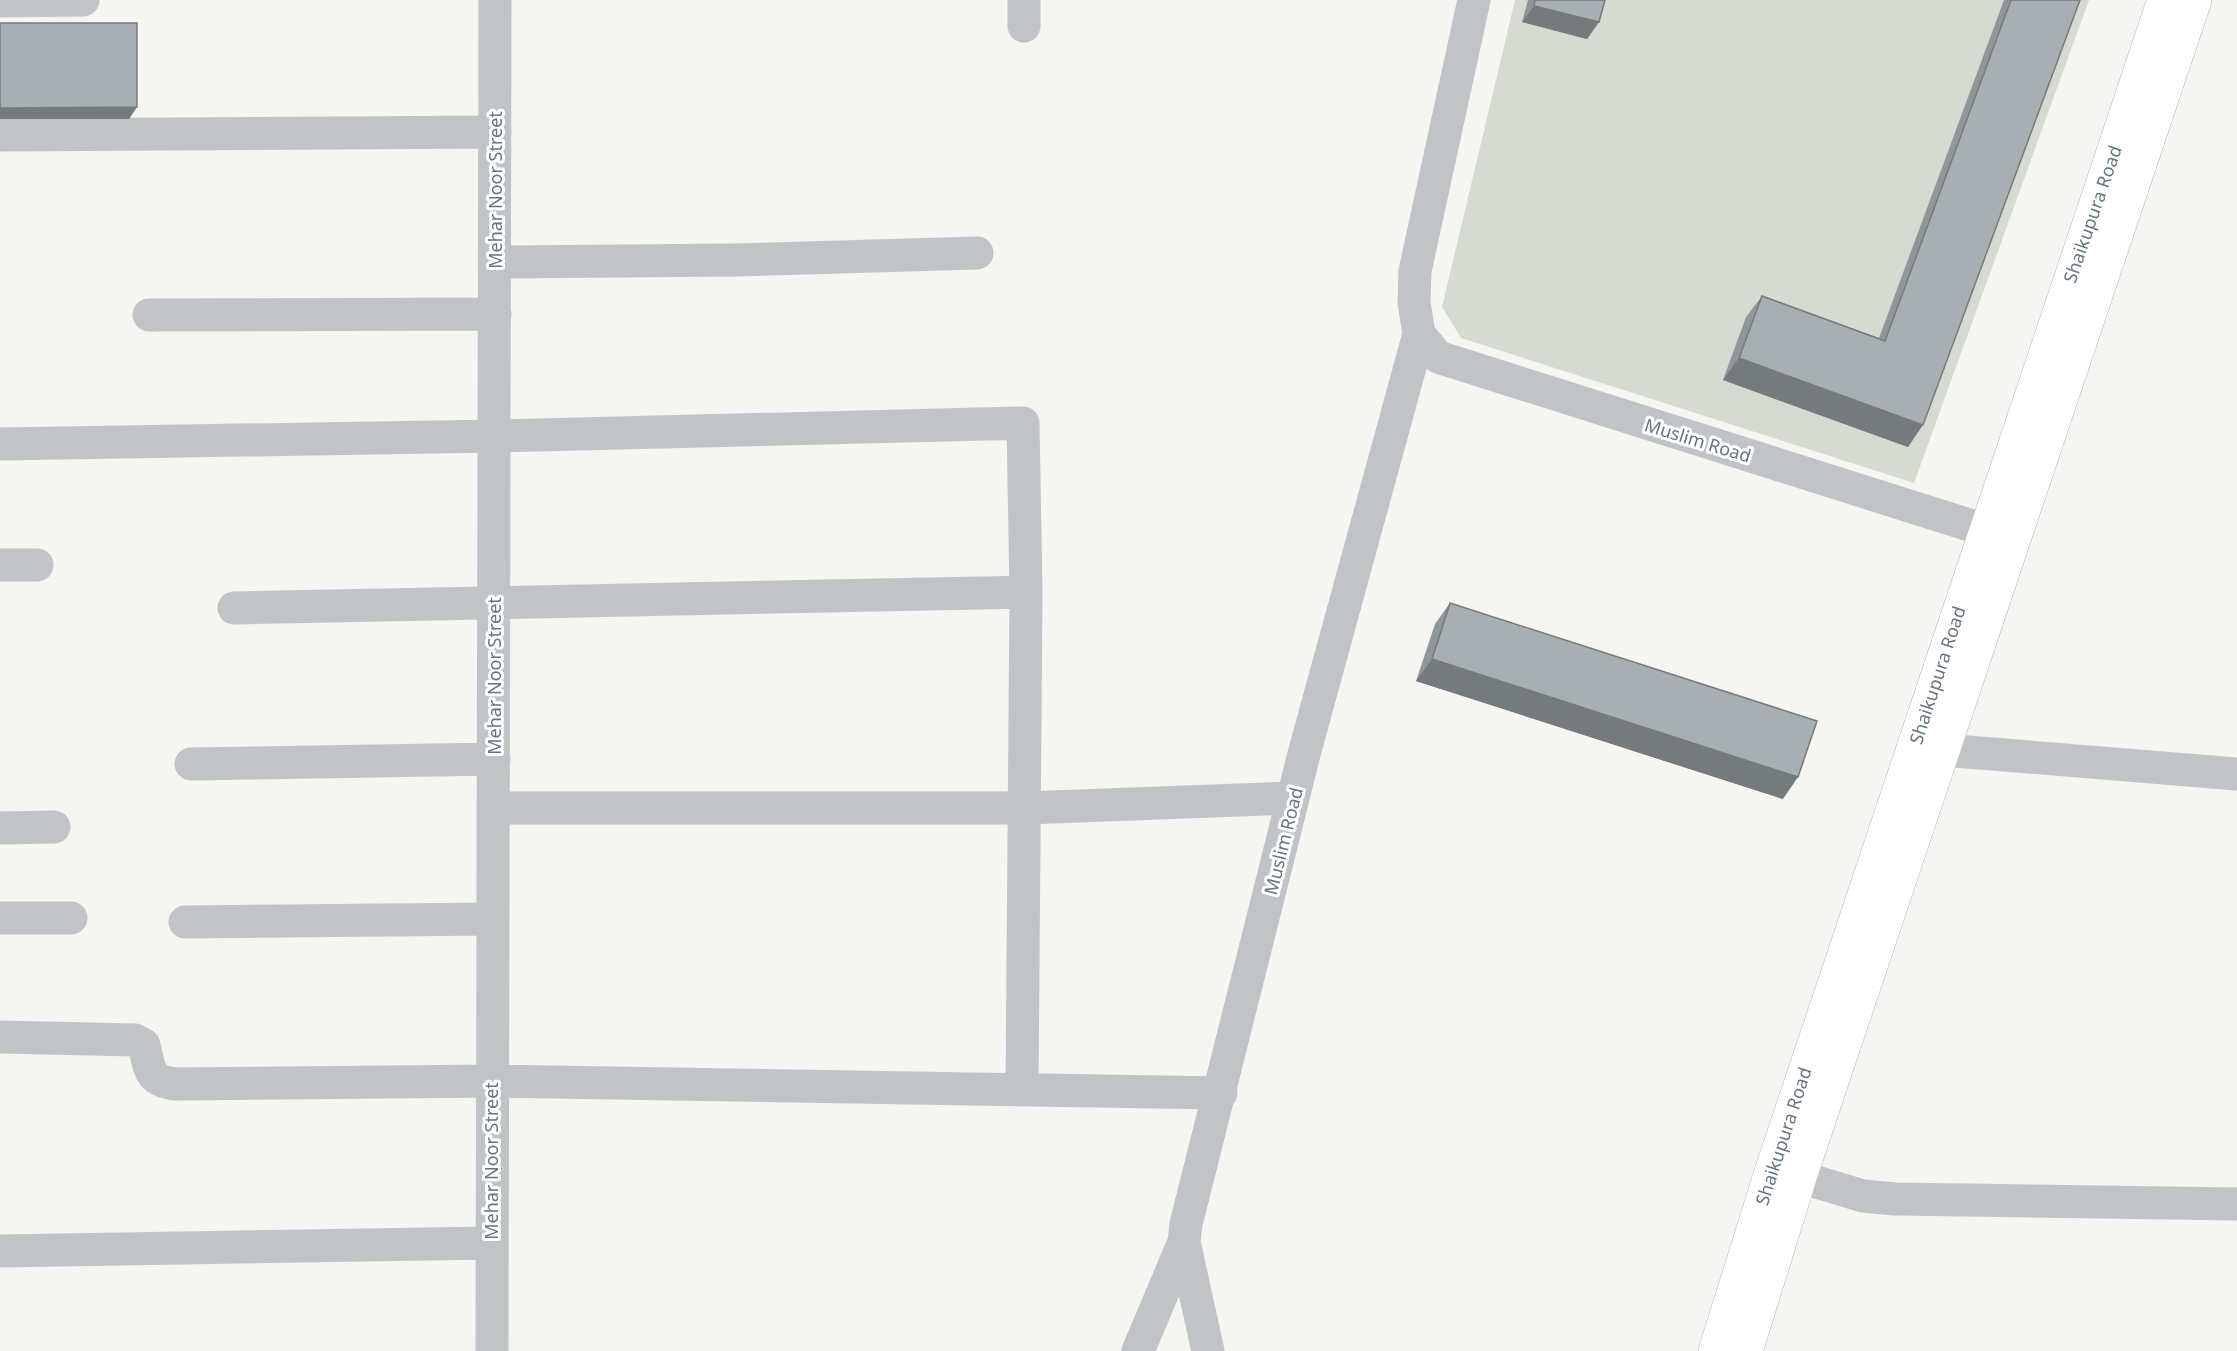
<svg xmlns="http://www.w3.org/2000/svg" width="2237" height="1351" font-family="'Noto Sans',sans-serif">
<rect width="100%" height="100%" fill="#f5f5f1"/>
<path fill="#d6dbd2" d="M1515 0H2089L1914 483 1461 338 1442 307Z"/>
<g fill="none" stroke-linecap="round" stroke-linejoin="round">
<g stroke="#b1b6b9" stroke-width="34">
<path id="primary" d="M1715 1351 1772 1169 2164 0
M1746 1351 1800 1177 2195 0"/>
</g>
<path stroke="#c0c4c7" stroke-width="33" d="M0 1 83 0
M1024 26V0
M0 135 495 132
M495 262 734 260 977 253
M149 315 495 314
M0 444 495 436 1023 423 1026 592 1022 1090
M0 565H37
M234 608 1026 592
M1943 750 2237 774
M191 764 494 759
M493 808H1026L1293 798
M0 828 54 827
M0 918H71
M185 922 493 919
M0 1037 135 1040 144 1045C150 1069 148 1081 176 1084L492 1081 1221 1093
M1800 1177 1863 1196 1895 1199 2237 1204
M0 1251 491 1243
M492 1351 495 0
M1138 1351 1184 1242
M1208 1351 1184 1242 1186 1224 1304 754 1419 334"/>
<path stroke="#c0c4c7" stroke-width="33" d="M1474 0 1415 271 1414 302 1419 334 1438 357 1985 530"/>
<use href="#primary" stroke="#fff" stroke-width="33"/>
</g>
<path fill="#90969a" d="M1528 0H1605L1599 22 1587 39 1522 22Z
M2004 0H2080L1908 447 1723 380 1746 317 1762 296 1879 338Z
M1450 603 1783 799 1416 681 1435 624Z"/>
<path fill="#757a7d" d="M1534 6 1599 22 1587 39 1522 22Z
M137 107 129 119H0V108Z
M1739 358 1923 425 1908 447 1723 380Z
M1432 659 1798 777 1783 799 1416 681Z"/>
<path fill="#a7afb3" stroke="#757a7d" stroke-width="1.5" d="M1535 0H1605L1599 22 1534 6Z
M2011 0H2080L1923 425 1739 358 1762 296 1885 341Z
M0 23H137V107L0 108Z
M1450 603 1817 721 1798 777 1432 659Z"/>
<g text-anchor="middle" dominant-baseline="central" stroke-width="6" stroke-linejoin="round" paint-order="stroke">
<g font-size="18" fill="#657581" stroke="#fff">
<text transform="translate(495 190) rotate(-90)">Mehar Noor Street</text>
<text transform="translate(2092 214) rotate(-71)">Shaikupura Road</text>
<text transform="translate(1698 440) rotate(17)">Muslim Road</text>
<text transform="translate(1937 675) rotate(-72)">Shaikupura Road</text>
<text transform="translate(494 676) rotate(-90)">Mehar Noor Street</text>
<text transform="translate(1283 841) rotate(-76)">Muslim Road</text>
<text transform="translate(1783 1136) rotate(-72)">Shaikupura Road</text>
<text transform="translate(491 1161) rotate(-90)">Mehar Noor Street</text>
</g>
</g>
</svg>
